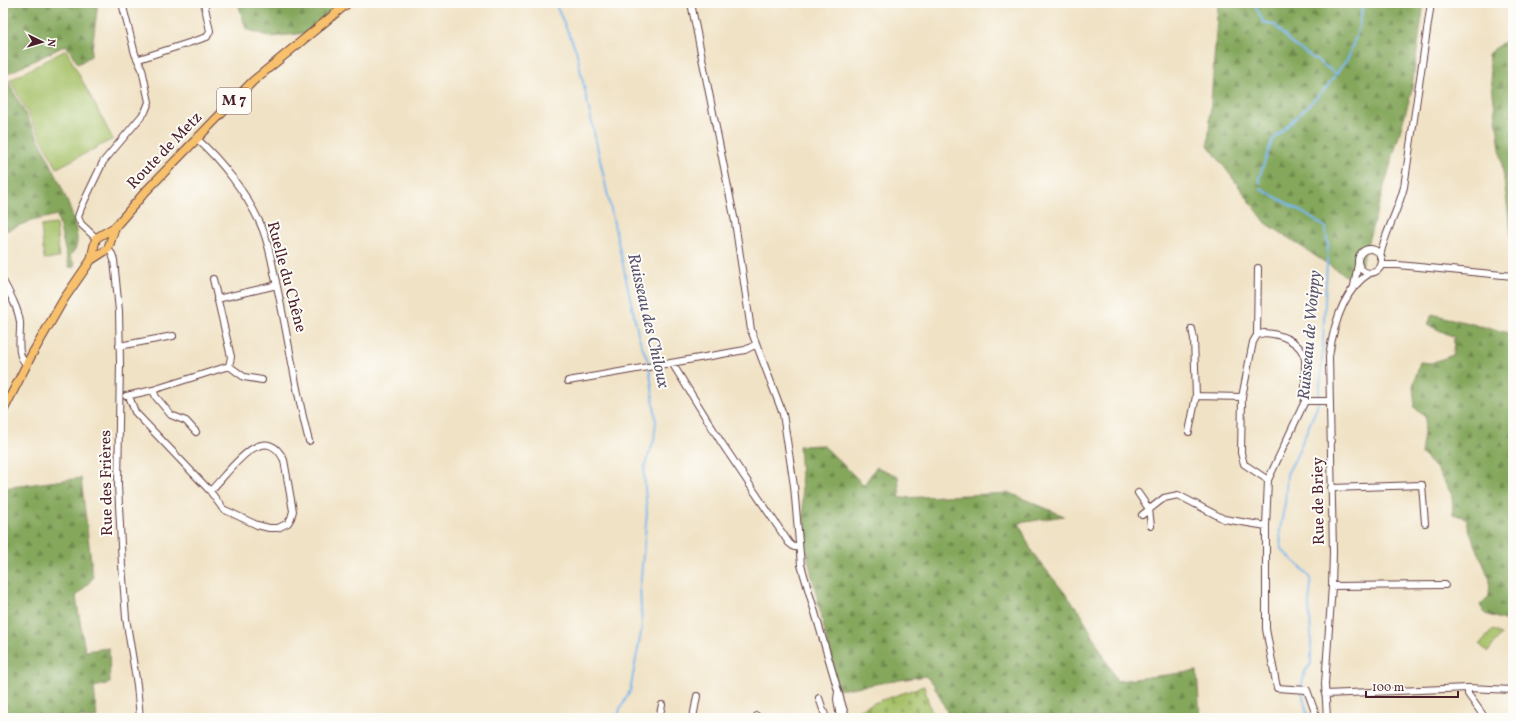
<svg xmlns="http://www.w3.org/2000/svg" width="1516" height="721" font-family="Vollkorn,serif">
<defs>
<pattern id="forest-firs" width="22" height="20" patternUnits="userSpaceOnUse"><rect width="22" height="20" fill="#84a75c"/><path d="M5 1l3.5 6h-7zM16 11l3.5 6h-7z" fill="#6e874c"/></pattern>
<pattern id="cemetery-stones" width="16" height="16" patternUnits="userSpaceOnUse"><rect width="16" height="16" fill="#a6c167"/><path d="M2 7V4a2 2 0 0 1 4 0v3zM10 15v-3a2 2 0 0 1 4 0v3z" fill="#90a55a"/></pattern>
</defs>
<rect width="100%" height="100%" fill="#fdfcf7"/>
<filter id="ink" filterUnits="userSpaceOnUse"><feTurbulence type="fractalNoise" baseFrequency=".025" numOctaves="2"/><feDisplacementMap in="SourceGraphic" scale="8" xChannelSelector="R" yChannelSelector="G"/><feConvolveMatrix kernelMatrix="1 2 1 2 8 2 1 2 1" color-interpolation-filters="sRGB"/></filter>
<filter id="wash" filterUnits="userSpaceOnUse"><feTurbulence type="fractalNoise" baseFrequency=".012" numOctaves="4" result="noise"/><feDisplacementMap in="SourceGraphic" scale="16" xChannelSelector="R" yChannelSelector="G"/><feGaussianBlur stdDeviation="0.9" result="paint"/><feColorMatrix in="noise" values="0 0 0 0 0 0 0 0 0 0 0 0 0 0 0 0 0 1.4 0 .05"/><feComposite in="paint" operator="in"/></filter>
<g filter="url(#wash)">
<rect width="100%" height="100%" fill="#f0e2c5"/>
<path fill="#a6c167" stroke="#787049" d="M66 50 113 139 57 168 10 80Z
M56 224 59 258 44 259 41 226Z
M1493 629 1501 635 1488 652 1480 645Z"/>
<path fill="url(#forest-firs)" stroke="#676344" d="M3 3H98L91 56 78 64 66 45 5 75C20 106 86 218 76 247 75 250 71 254 70 257L75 264 74 268 69 267 57 215 28 222 3 232Z
M238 3H340L306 33 271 37 246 29Z
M1218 3H1424L1411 94 1356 283 1266 223 1208 145Z
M1513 34V251L1488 54Z
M1432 314 1513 334V623L1485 614 1480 605 1489 596 1490 580 1470 532 1466 518 1453 514 1452 495 1436 468 1421 454 1426 418 1415 408 1413 386 1420 362 1431 363 1453 355 1454 337 1428 325Z
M823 445 864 485 876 467 898 476 900 498 1010 493 1064 516 1019 523 1032 552 1080 612 1117 681 1197 671 1200 718H950L933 683 925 676 838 690 806 550 799 446Z
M81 478 93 578 76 597 85 651 109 648 110 683 94 687 97 718H3V488Z"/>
<path fill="url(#cemetery-stones)" stroke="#787049" d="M924 686 933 718H851L850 713 879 701Z"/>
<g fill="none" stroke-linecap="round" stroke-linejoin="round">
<path stroke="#7ab7ed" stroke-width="2" d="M555 3 576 50 639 338 649 364 656 421 654 440 645 465 644 475 647 513 640 588 642 627 630 691 620 709 618 718
M1254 3 1263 22 1275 25 1292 44 1337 74
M1260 183 1259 178 1272 141 1325 89 1348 58 1358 31 1363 3
M1261 189 1299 210 1325 227 1328 244 1321 378 1317 407 1295 459 1287 474 1285 503 1280 529 1281 549 1308 574 1311 582 1309 604 1311 634V664L1305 671 1301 688 1308 718"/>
</g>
</g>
<g filter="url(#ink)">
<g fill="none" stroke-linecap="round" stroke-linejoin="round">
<g stroke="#633c42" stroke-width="8">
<path id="minor" d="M691 3 735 222 751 330 783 414 794 486 801 565 846 718
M139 59 207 37 210 31 204 3
M196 138C222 161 246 193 260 223 269 242 272 263 276 282 288 335 295 389 309 441
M96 238 81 224 78 217 81 208 103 162 145 112 149 102 142 69 135 54 122 3
M108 249 112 254 114 260 119 311 120 363 118 485 122 565 126 618 137 685 140 718
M1358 261a12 12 0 1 1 24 0a12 12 0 1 1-24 0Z
M1380 256C1385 232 1398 211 1404 187L1431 3
M1381 265H1398L1513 276
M3 281C10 294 18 308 20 322 21 334 15 357 27 364
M1354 286 1358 264
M217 299 273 286
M1192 329 1194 339 1196 396 1242 397
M1264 333C1280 334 1301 341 1305 359V401L1268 480 1244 464 1241 453 1242 397 1253 342 1257 335Z
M1257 335 1258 268
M119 346 173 336
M672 363 721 442 789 543 794 547H798
M229 366 244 377 262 380
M568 381 745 350 755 345
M153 390 156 397 171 415 186 421 196 432
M126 396 153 390 229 366 231 357 213 279
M129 396 135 412 210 491 223 509 257 525 269 528H278L288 523 291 518 293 511 284 460C263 417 227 476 210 491
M1305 401H1329
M1189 432 1196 396
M1268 480 1266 526V629L1277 688 1307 690 1317 718
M1331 488 1422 485 1425 523
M1138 493 1149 509 1151 526
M1142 515 1164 498 1178 495 1224 519 1266 526
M1332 586 1445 585
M1468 688V694L1485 718
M838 692 837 699 840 718
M1325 694 1468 688 1513 690
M819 698 826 718
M659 718 662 705
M693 718 697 696
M756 718 757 716
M1327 718 1325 684 1332 586 1333 552 1329 357C1333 327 1342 290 1370 273"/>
</g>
<g stroke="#633c42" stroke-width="10">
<path id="major" d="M91 260 108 249 115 227
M3 411 31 356 64 299 91 260 96 238 115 227 146 191 253 81 348 3"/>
</g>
<use href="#minor" stroke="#fff" stroke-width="6"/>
<use href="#major" stroke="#f7c06c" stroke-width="8"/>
</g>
</g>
<g text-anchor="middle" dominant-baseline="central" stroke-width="4" stroke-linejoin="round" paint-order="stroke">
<rect fill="#fdfcf7" stroke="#806168" stroke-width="1" x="217" y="88" width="34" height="26" rx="3"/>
<g font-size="15" font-weight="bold" fill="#4a1f2b">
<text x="234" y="101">M 7</text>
</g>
<g font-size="16" fill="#4a1f2b" stroke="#fdfcf7">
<text transform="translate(165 151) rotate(-46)">Route de Metz</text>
<text transform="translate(286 277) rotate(75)">Ruelle du Chêne</text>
<text transform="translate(107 483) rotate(-91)">Rue des Frières</text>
<text transform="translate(1319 501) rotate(-91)">Rue de Briey</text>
</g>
<g font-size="17" font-style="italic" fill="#5b546f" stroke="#fdfcf7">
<text transform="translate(648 321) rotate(77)">Ruisseau des Chiloux</text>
<text transform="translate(1310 335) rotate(-85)">Ruisseau de Woippy</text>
</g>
</g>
<rect width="1516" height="721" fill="none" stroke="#fdfcf7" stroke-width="16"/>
<g transform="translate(42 42) rotate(95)" stroke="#fdfcf7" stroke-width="3" paint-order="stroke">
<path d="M0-3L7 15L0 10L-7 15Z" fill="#4a1f2b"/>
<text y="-6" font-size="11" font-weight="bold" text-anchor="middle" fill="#4a1f2b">N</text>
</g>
<path d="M1366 691v6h92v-6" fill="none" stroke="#4a1f2b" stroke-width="2"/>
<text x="1372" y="691" font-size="12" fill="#4a1f2b" stroke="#fdfcf7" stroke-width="3" paint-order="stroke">100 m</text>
</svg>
